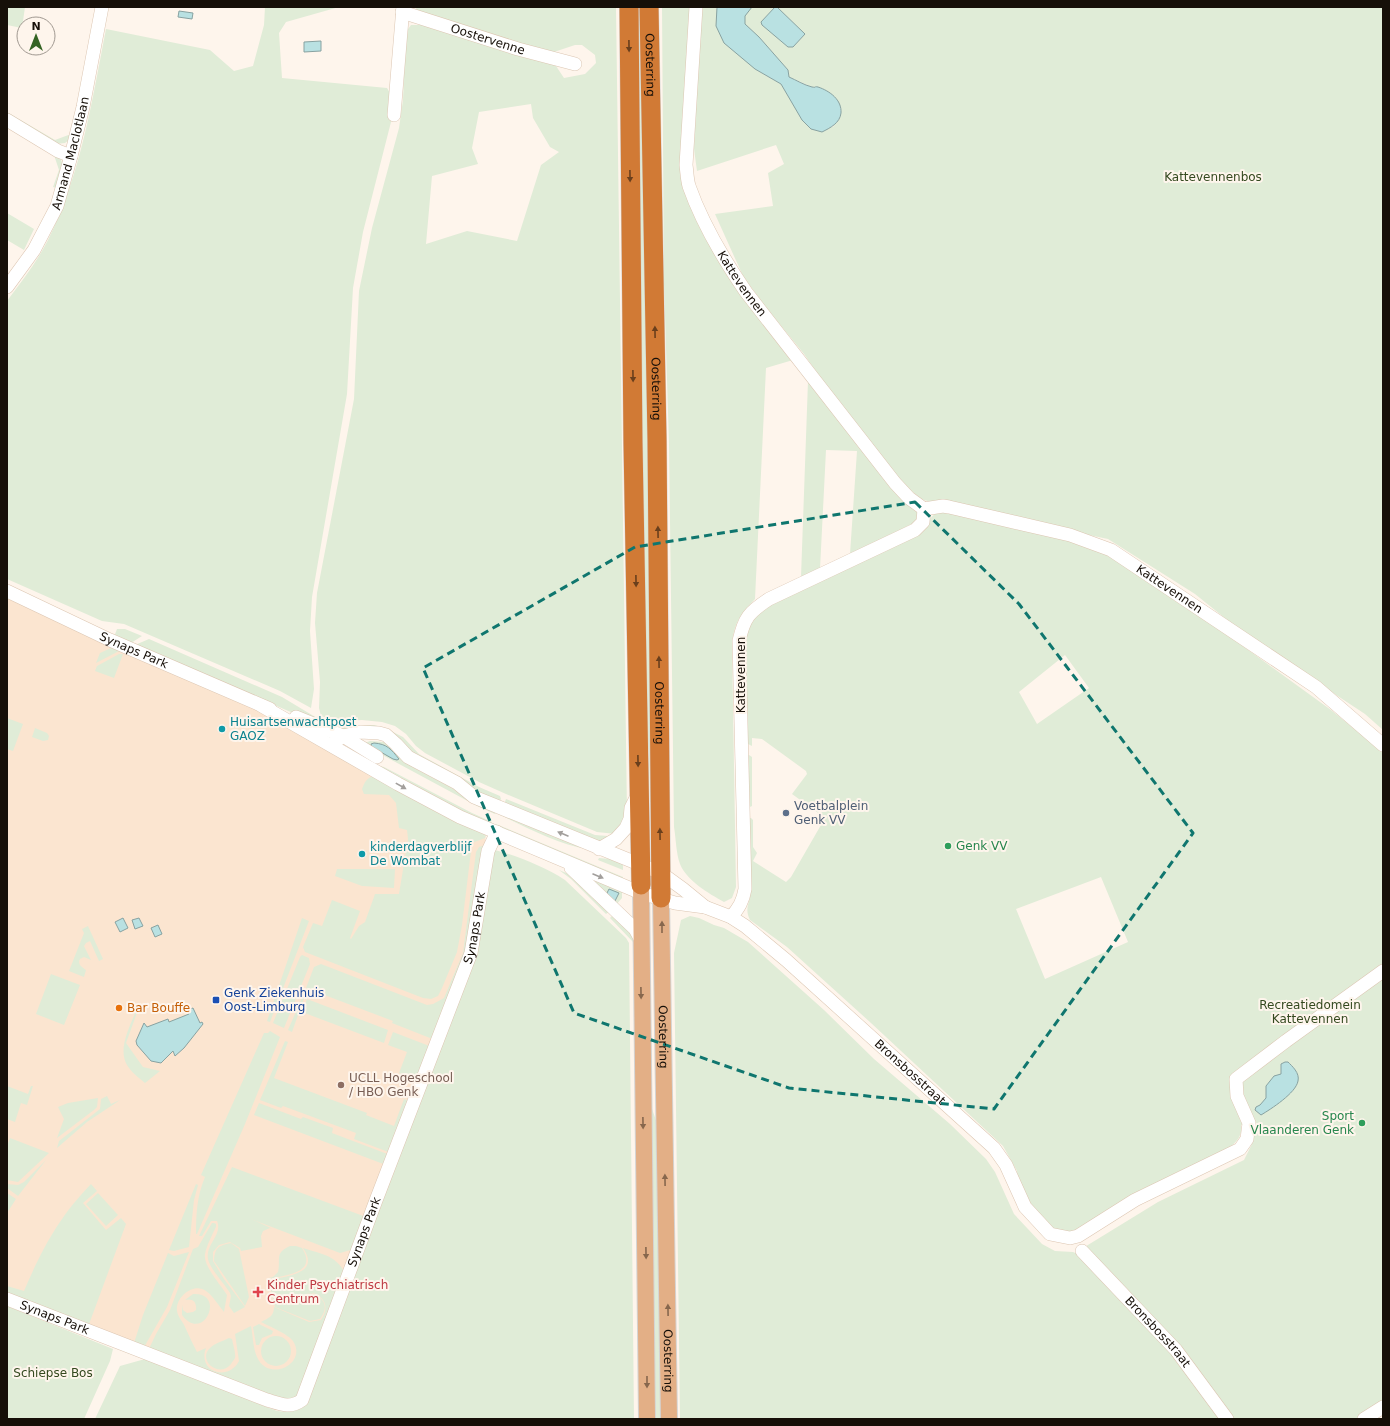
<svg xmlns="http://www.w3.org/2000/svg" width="1390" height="1426" font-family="'DejaVu Sans',sans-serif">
<rect width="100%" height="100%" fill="#fef5ec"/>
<path fill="#fbe5d0" d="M7 597 258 710 486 834 482 868 471 933 300 1390 283 1398 7 1296Z"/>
<path fill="#e0ecd7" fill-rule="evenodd" d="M7 7H25L22 28 7 25Z
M265 7H339L286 22 279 33 282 78 387 88 393 98 391 122 363 232 353 288 347 394 312 597 310 631 314 689 311 708 280 691 124 624 102 621 7 579V301C22 281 37 262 48 240 81 174 92 101 106 29L210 50 234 71 253 66 264 25Z
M415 7H616L627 814 616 834 597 832 506 794 479 782 425 753 416 746 406 734 395 726 382 722 362 720 347 721 333 720 321 716 319 708 320 682 315 623 317 593 354 399 359 291 372 228 399 128 403 100 406 32 411 25H422L554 63 564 78 585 74 596 63 595 55 582 45H575L551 53 419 13ZM531 104 533 118 550 147 559 152 541 165 517 241 467 231 426 244 432 176 478 164 472 148 479 112Z
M635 7H643L655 801 650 802 649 753 645 730Z
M662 7H691L682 177 793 360 766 368 755 599C740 615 734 623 732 645L736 887 732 898 724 902C708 893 687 881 680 864 676 853 676 839 674 827L669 444 664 283Z
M701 7H717L716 8 755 69 781 84 788 96 833 127 840 117 841 107 817 87H812L789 77 788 70 759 37 745 24 744 16 752 7H775L761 22 793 47 805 34 777 7H1383V730L1365 714 1271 652 1236 627 1195 594 1108 539 931 502 921 499 899 480 850 415 824 383 804 354 765 306 743 276 715 214 773 206 768 173 784 164 776 145 697 171 694 149Z
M7 112 55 140 71 134 69 140 65 143 55 144 7 115Z
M54 155 59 157C67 165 59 179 56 188L53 187 59 170Z
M7 213 34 229 24 250 7 240Z
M808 381 917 510 919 517 916 522 850 554 857 451 826 450 820 569 801 577Z
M944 510 1066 539 1098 549 1192 609 1331 710 1383 752V1404L1358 1419H1229L1083 1248 1158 1202 1244 1160 1252 1144 1254 1126 1241 1125C1243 1134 1237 1142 1229 1148L1074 1232 1056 1231 1041 1218 1023 1196 1018 1183 1017 1171 1003 1146 871 1023 787 947 750 920C746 912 747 907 750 898L749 818H751L753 820V847L757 853 753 861 786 882 791 877 825 818 792 794 807 774 806 771 762 739 752 738V746L748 744 744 645 750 621 778 599 923 529C929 520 933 512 944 510ZM1065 655 1089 688 1037 724 1019 692ZM1101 877 1128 942 1045 979 1016 909Z
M117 629H125L142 636 131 643 114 637Z
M149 639 282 697 322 721 321 725 135 645Z
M111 648 121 650 96 663 100 653Z
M119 654H123L114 678 95 671 97 666Z
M7 718 23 724 13 751 7 749Z
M328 724 351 726 374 725 385 728 403 737 419 754 479 787 500 796 501 799 498 805 417 759 401 742 346 732Z
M35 728 47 733 49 736 48 740 43 741 32 737Z
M370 741 384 742 391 746 416 769 477 801 497 810 495 814 477 806 362 744Z
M749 755 752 757V806L748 808 745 756Z
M376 765 384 767 472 813 492 822 490 826Z
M374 776 486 834 485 838 472 843 462 925 457 952 442 988 438 996 431 999 423 998 305 952 303 947 313 923 322 926 332 900 360 911 350 938 351 939 359 926 365 922 375 894H399L408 839 407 830 399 828 396 803 389 795 364 794 362 789C365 782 366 778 374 776Z
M506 799 595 835 608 836 611 838 599 842 503 807Z
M501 811 588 849C559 845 526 827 500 815Z
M496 824 623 877V881L495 828Z
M485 845 471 933 435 1040 392 1023 393 1021 306 988 314 967 321 964 427 1005 433 1004 444 998 463 953 476 852 479 847Z
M492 849C517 856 543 866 565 880L626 938 629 943 634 1419H95L120 1366 145 1359 277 1411 288 1412 299 1408 475 955Z
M599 858 610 859 623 863V870L598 860Z
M337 869H395L394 888 362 886 335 876Z
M559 870 571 875 610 911 606 914 571 879Z
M586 876 622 891V898L615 906Z
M614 914 633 936 634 943 610 918Z
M690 916 699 918 714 925 724 928 748 942 824 1010 874 1059 950 1124 986 1159 995 1172 1014 1214 1042 1244 1055 1251 1073 1252 1082 1256 1166 1343 1220 1419H680L674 953 681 920Z
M302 918 309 921 270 1022 267 1021Z
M88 926 103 959 99 961 90 941 86 943 84 946 91 960 84 957 80 959C77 964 82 967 86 970L84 977 69 971 84 933 82 929Z
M646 950H650L652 1109 657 1123 662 1419H653Z
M302 955 309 958 310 964 284 1028 273 1023 300 957Z
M51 974 80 985 64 1025 36 1014Z
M302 998H304L292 1032 288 1030Z
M307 999 388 1030 384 1043 302 1012Z
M137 1008 138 1010 126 1043 143 1067 160 1071 145 1083C139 1078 131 1072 127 1065 117 1048 131 1025 137 1008Z
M270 1031 280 1037 245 1124 197 1234H196C196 1214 197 1196 205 1177L201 1175 264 1033H268Z
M393 1032 432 1047 419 1080 399 1073 407 1052 388 1045Z
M285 1041 288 1042 274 1078 367 1113 366 1115 394 1126 404 1099 411 1102 391 1153 354 1139 356 1133 283 1106 281 1108 260 1100Z
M7 1086 28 1094 31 1086H33L27 1105 21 1103 15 1122 7 1119Z
M107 1096 111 1104 120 1100 87 1122 57 1148 59 1141 100 1109 101 1099Z
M98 1098 97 1107 94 1110 57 1138 64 1119 58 1107 68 1103Z
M259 1103 301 1119 303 1117 333 1128 332 1133 390 1155 386 1165 254 1115Z
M10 1138 49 1153 18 1182 7 1180V1146Z
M46 1160 18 1196 7 1188V1184L18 1185 24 1182Z
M232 1167 366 1217 354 1249 340 1253 251 1219 273 1229 270 1228 263 1231 261 1236 262 1247 241 1251 240 1248 230 1242 219 1245 213 1252V1261L224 1279 245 1307 234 1313 229 1306 231 1296 230 1293C224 1283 210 1269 208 1259 205 1245 223 1235 217 1221H211L202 1236H199Z
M91 1184 97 1191 83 1203 106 1230 121 1218 126 1224 88 1327 7 1296V1286L24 1291C42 1249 59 1217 91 1184Z
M196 1184 198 1185 194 1200 189 1247 174 1251 169 1250Z
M7 1193 16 1199 7 1213Z
M98 1193 118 1215 106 1226 86 1204Z
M212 1223H214L216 1224V1227C212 1235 207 1245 205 1254 203 1266 221 1285 227 1295L224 1312C219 1306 213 1296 206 1291 194 1282 175 1297 177 1311 178 1318 183 1321 185 1327 189 1336 193 1344 197 1352L206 1348C197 1372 228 1382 239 1361L235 1334 251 1326C253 1336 253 1348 257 1357 268 1383 308 1364 293 1341 288 1334 269 1326 261 1322 269 1318 274 1316 274 1307L309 1322 321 1320C329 1308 326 1298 313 1293L273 1300 269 1280C286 1276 321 1274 303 1248 321 1254 336 1255 345 1273L299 1395 289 1401 148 1351 156 1334 170 1310 193 1249 198 1247Z
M231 1243 239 1249 249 1297 245 1306 214 1261C215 1247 218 1246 231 1243Z
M290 1246H296L302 1248C318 1273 286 1275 269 1279V1278L273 1277 278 1272C281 1259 274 1253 290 1246Z
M189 1252 167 1307 143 1349 134 1343 143 1315 168 1253 174 1256Z
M311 1293C325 1298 329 1307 320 1319L310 1321 275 1307 274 1301Z
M193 1294C227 1292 203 1344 182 1315V1305L183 1310 187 1313 193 1312 196 1310C197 1301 192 1298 185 1300Z
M7 1306 113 1349 110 1361 84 1419H7Z
M259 1324 273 1331 272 1334 262 1338 259 1345H256L253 1327Z
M261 1351a15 15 0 1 1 30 0a15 15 0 1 1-30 0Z
M229 1338 232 1339C233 1345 236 1353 235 1358 234 1360 232 1362 231 1364 219 1379 197 1360 210 1348 215 1343 223 1341 229 1338Z"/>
<path fill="#b9e1e2" stroke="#88a2a1" d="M717 7H752L745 16V24L759 37 788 70 789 77C796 80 804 85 812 87 818 88 813 86 818 87 830 91 842 100 841 113 840 123 830 128 822 132L811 129 802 120 781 84 755 69 724 43 716 26Z
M775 7H777L805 34 793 47H788L762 25 761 22Z
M179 11 193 13 192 19 178 17Z
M321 41V51L304 52V42Z
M374 743C387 744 391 749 399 759L397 760 393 759 372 747 371 744Z
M609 889 619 893 615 901 607 893Z
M123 918 128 928 120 932 115 922Z
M139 918 143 926 135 929 132 920Z
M158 925 162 934 155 937 151 928Z
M193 1008 200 1023 202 1022 203 1024 184 1048 175 1056 173 1051 161 1063 151 1061 137 1045 136 1041 144 1023 147 1027 168 1019 169 1022 189 1014 187 1010Z
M1285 1062H1288C1292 1066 1300 1073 1298 1081 1296 1093 1271 1109 1261 1115L1255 1110 1256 1107 1260 1105 1266 1098V1086L1274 1076 1281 1074V1064Z"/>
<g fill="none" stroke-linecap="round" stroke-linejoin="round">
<g stroke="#dcc6b2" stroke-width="14">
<g id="minor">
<path id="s1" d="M696 7 686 165C687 172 687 179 689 186 702 223 724 260 746 292L895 483 909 498 924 509 943 506 949 507 1070 535 1111 550 1316 687 1383 745"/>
<path id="s2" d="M402 12 518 49 575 64"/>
<path d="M394 115 403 7"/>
<path d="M7 120 58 151 71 156"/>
<path id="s3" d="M7 287 34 250 57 206 71 156 83 107 102 7"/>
<path id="s4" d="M7 591 110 640 270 709"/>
<path id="s5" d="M262 706 398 784 460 817 641 893 675 903 705 907 731 917 745 926 786 960 994 1148 1006 1165 1025 1207 1050 1234 1070 1238 1078 1236 1135 1200 1240 1149 1247 1139 1249 1123 1237 1096 1236 1079 1286 1041 1383 971"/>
<path d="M296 717 343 736 377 757"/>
<path d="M331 745 343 736 360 732 379 733 386 735 396 744 408 757 457 783 474 797 661 873 683 889 705 907"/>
<path d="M599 849 616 839 626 828 630 819 631 808 637 796"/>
<path d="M571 868 635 929 640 938"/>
<path d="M731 917C739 908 743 901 745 889L739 641C744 618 749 612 769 599L915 530 923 522 924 509"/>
<path id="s6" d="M1082 1251 1176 1350 1227 1419"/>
<path id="s7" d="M7 1299 267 1400C280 1404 290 1409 302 1400L375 1203 471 953 488 851 497 832"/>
<path d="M1364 1419 1383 1407"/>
</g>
</g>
<g stroke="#d5d4d3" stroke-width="18">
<g id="major">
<path d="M641 885 647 1419"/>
<path id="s8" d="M661 898 669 1419"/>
</g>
</g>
<g stroke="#d5d4d3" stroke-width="20">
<g id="highway">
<path d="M629 7 633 443 641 885"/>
<path id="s9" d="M649 7 657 439 661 898"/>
</g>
</g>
<use href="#minor" stroke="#fff" stroke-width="13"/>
<use href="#major" stroke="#e3af86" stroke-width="16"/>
<use href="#highway" stroke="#d17a35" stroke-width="19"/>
</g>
<defs><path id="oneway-solid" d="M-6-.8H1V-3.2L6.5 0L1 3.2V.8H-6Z"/></defs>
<g fill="#6a3f1c">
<use href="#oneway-solid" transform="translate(629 46) rotate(89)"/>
<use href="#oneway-solid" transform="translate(630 176) rotate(89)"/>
<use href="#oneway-solid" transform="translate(655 332) rotate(-91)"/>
<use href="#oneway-solid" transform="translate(633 376) rotate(89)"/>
<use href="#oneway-solid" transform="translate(658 532) rotate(-91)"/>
<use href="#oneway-solid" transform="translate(636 581) rotate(89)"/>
<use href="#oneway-solid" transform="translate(659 662) rotate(-91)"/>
<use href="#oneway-solid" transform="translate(638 761) rotate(89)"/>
<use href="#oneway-solid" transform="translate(660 834) rotate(-91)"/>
</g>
<g fill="#a29f9c">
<use href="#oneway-solid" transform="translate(401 786) rotate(29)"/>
<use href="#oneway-solid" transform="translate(563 834) rotate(-157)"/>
<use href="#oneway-solid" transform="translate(598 876) rotate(23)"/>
</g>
<g fill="#87674d">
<use href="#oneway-solid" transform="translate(662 927) rotate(-90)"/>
<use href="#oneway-solid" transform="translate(641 993) rotate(89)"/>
<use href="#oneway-solid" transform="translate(643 1123) rotate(89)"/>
<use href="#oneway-solid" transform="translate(665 1180) rotate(-91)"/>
<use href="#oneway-solid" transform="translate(646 1253) rotate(89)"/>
<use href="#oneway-solid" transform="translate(668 1310) rotate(-91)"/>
<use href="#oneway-solid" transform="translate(647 1382) rotate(90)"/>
</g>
<path fill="none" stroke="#0f766e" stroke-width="3" stroke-dasharray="8 5" stroke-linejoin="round" d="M915 502 1019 604 1193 833 994 1109 789 1088 574 1013 423 668 635 547Z"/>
<g fill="#0f9aa8" stroke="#fef5ec" stroke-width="1.5">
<circle cx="222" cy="729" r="4"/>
<circle cx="362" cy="854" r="4"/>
</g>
<circle fill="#5c6f8a" stroke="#fef5ec" stroke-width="1.5" cx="786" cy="813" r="4"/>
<g fill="#2e9e5b" stroke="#fef5ec" stroke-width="1.5">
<circle cx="948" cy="846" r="4"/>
<circle cx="1362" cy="1123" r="4"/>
</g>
<rect fill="#1a4fb4" stroke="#fef5ec" stroke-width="1.5" x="212" y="996" width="8" height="8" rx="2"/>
<circle fill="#e8710a" stroke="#fef5ec" stroke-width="1.5" cx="119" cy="1008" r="4"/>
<circle fill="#8d6e63" stroke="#fef5ec" stroke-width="1.5" cx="341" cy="1085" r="4"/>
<path fill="#e0444e" stroke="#fef5ec" stroke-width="1.5" d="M256 1286h4v4h4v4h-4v4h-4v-4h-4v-4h4z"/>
<g text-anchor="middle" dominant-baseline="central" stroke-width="4" stroke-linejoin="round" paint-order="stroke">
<g font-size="12" fill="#160f08" stroke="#fef5ec">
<text stroke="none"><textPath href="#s2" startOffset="90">Oostervenne</textPath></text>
<text stroke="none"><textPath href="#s9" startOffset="58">Oosterring</textPath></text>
<text stroke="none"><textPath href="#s3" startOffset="150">Armand Maclotlaan</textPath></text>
<text stroke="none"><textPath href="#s1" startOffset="291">Kattevennen</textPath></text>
<text stroke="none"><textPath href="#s9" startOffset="382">Oosterring</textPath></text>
<text stroke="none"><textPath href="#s1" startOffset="845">Kattevennen</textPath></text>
<text stroke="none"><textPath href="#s4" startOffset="140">Synaps Park</textPath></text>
<text transform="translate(741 675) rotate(-90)">Kattevennen</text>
<text stroke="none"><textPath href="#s9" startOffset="706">Oosterring</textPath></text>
<text stroke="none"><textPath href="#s7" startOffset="819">Synaps Park</textPath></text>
<text stroke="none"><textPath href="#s8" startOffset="139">Oosterring</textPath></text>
<text stroke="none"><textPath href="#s5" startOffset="754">Bronsbosstraat</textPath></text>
<text stroke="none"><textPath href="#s7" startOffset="495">Synaps Park</textPath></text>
<text stroke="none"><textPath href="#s7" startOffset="51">Synaps Park</textPath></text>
<text stroke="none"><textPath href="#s6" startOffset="111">Bronsbosstraat</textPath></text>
<text stroke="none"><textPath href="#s8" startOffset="463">Oosterring</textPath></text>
</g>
<g font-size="12" fill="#34491f" stroke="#fef5ec">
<text x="1213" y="177">Kattevennenbos</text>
<text x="1310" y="1005">Recreatiedomein<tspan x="1310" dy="14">Kattevennen</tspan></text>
<text x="53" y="1373">Schiepse Bos</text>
</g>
<g font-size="12" fill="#0d838f" stroke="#fef5ec" text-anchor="start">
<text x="230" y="722">Huisartsenwachtpost<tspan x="230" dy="14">GAOZ</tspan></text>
<text x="370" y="847">kinderdagverblijf<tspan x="370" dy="14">De Wombat</tspan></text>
</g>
<g font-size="12" fill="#4e5e75" stroke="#fef5ec" text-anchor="start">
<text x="794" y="806">Voetbalplein<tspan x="794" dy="14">Genk VV</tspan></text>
</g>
<g font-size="12" fill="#27864d" stroke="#fef5ec" text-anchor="start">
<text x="956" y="846">Genk VV</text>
<text x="1354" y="1116" text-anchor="end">Sport<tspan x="1354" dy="14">Vlaanderen Genk</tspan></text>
</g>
<g font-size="12" fill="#164399" stroke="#fef5ec" text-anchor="start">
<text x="224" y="993">Genk Ziekenhuis<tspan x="224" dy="14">Oost-Limburg</tspan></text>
</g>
<g font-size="12" fill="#c56008" stroke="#fef5ec" text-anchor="start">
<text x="127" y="1008">Bar Bouffe</text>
</g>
<g font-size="12" fill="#785e54" stroke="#fef5ec" text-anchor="start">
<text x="349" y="1078">UCLL Hogeschool<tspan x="349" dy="14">/ HBO Genk</tspan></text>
</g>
<g font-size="12" fill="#be3a42" stroke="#fef5ec" text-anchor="start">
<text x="267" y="1285">Kinder Psychiatrisch<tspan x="267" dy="14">Centrum</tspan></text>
</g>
</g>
<rect width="1390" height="1426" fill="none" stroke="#160f08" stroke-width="16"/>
<g transform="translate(36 36)"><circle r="19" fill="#fef5ec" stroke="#a19991"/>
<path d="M0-3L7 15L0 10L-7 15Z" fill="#346323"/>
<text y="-6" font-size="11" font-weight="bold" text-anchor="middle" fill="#160f08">N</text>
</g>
</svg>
